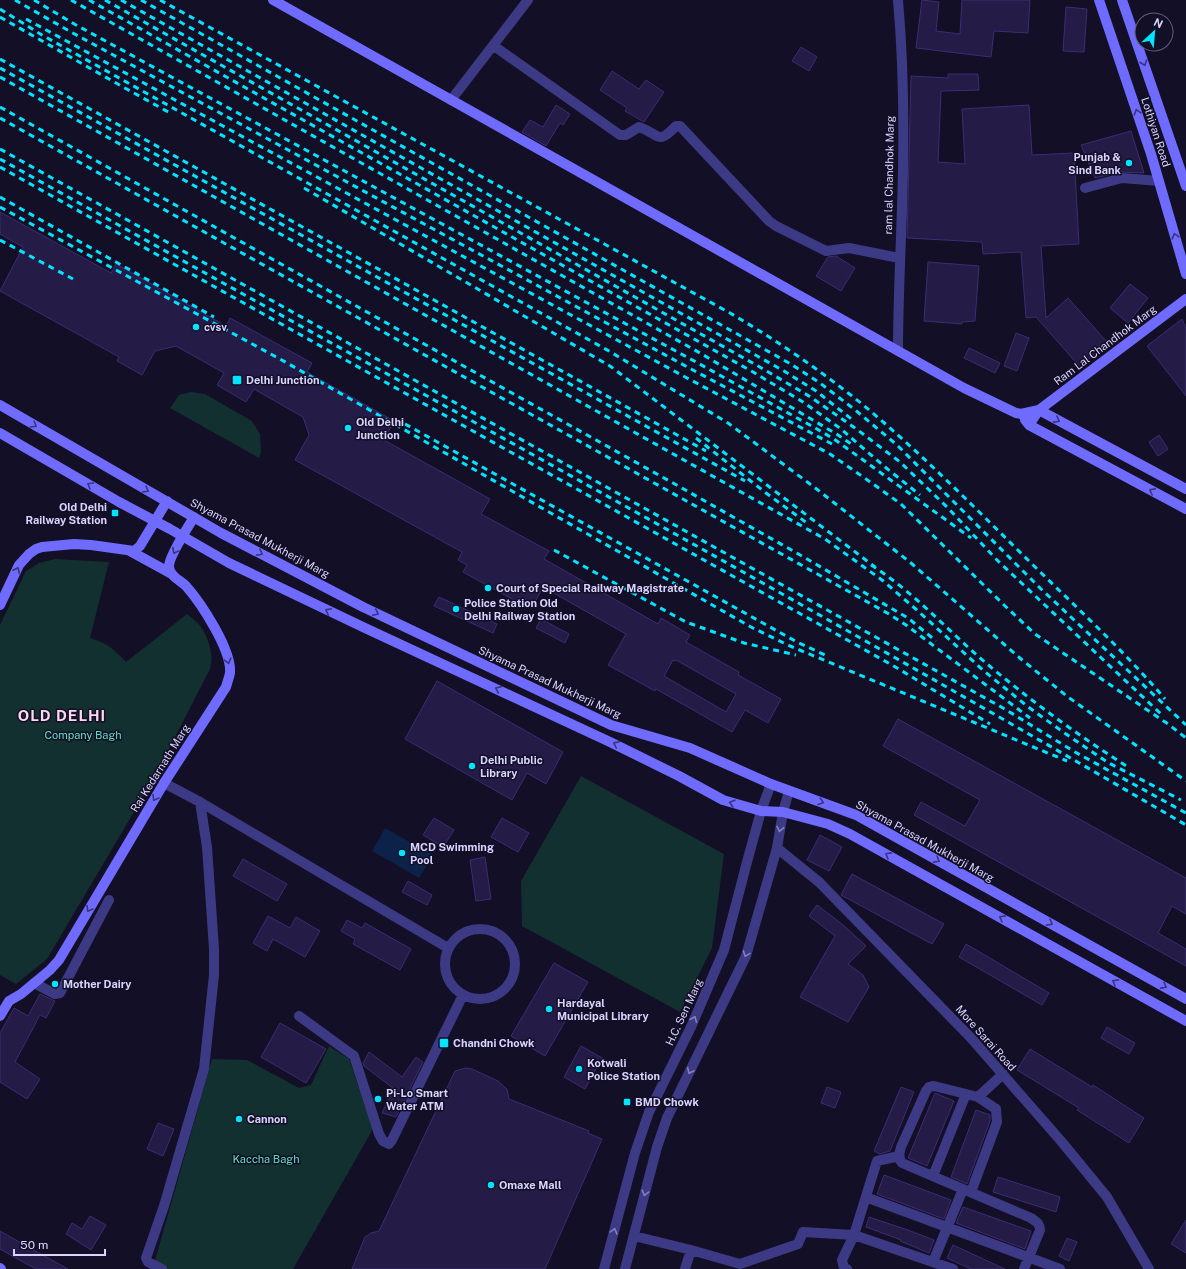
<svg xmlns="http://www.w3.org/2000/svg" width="1186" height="1269" font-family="'Public Sans',sans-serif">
<rect width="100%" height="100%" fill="#130f26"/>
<path fill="#12302f" d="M191 392 205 394 252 421 260 434 261 452 259 458 170 408 179 395Z
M55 559 109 562 90 638C107 643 114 649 126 662L187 614C192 618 198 622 201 627 209 640 214 654 210 669L154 778 47 959 16 984 0 975V625L26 571 39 563Z
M581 776 724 854 712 948 680 1012 522 926 521 881Z
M329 1046 349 1059 373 1129 293 1269H165L154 1264 212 1059 247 1060 299 1088 311 1085Z"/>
<path fill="#0c2248" d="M385 828 433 855 419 878 372 851Z"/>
<path fill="#241b47" stroke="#3b2d73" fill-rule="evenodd" d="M922 0 939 2 936 31 960 34 962 0H1030L1028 33 994 31 991 57 916 48Z
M1066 7 1087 9 1084 52 1063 51Z
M801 47 817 57 809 71 792 61Z
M612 71 639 89 646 80 664 92 644 122 625 111 627 108 600 90Z
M948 74H978L979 90 941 91 938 162 965 164 962 109 1029 105 1032 155 1074 153 1079 244 1041 246 1046 318 1068 298 1107 342 1080 367 1036 317 1026 318 1021 252 983 254 982 242 907 238 911 76 948 78Z
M556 105 570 114 563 125 560 123 546 146 522 132 530 120 543 127Z
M1131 131 1144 173 1121 172 1095 178 1081 145Z
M0 212 111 273 116 264 226 326 230 318 312 363 307 372 394 421 384 440 490 499 481 514 549 551 544 559 658 624 661 618 690 635 686 642 739 672 738 675 781 699 768 723 745 710 732 732 656 689 655 691 608 665 626 634 543 587 534 604 524 599 521 604 463 572 467 565 458 560 462 552 295 460 309 435 303 417 254 389 246 402 217 385 224 373 176 346 155 351 142 375 117 361 119 357 0 291 23 247 0 234ZM673 660 675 661 676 660 736 694 726 712 664 676Z
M836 256 855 268 841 291 816 276 828 257Z
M928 262 979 266 975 321 962 322V324L924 321Z
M1130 284 1148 298 1128 323 1110 308Z
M1182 319 1186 329V396L1147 346Z
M1016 333 1029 338 1017 371 1004 366Z
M969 348 1000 363 995 373 964 358Z
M1159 435 1168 449 1158 456 1149 442Z
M439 597 497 624 493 633 434 606Z
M541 619 569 634 565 643 536 628Z
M437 681 563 752 546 784 527 773 512 800 405 739Z
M898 719 1186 878V914L1172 906 1158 933 1186 949V966L914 815 921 802 965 826 980 800 883 746Z
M434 818 454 830 443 847 423 835Z
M502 818 529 833 518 852 491 837Z
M820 835 842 847 829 871 807 860Z
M485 857 491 899 476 901 470 860Z
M243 859 287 884 277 901 233 876Z
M852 874 944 924 932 944 841 895Z
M408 881 432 895 427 905 402 892Z
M817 905 842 924 866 946 848 964 863 975 869 987 848 1022 800 997 835 936 809 916Z
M268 916 290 928 296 917 320 931 305 957 273 939 267 951 253 943Z
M347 920 362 928 365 923 411 949 400 970 353 944 355 939 341 931Z
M966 944 1049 993 1042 1005 959 957Z
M554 963 588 982 545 1056 511 1036Z
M40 994 55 1001 46 1018 40 1015 15 1062 40 1079 27 1099 0 1082V1033L14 1008 28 1016Z
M280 1023 326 1049 306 1083 261 1057Z
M1107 1027 1135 1043 1129 1054 1101 1038Z
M581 1046 602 1058 585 1089 564 1077Z
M1030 1049 1092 1087 1093 1085 1144 1118 1129 1143 1077 1110 1079 1108 1017 1070Z
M369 1052 402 1077 416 1057 423 1062 396 1117 382 1113 394 1089 364 1066 363 1063Z
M466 1068 472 1069 498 1081 507 1089 509 1099 589 1131 588 1133 602 1139 545 1269H352L365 1237 371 1233 379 1231 455 1071Z
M827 1087 841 1092 835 1108 821 1103Z
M901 1087 914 1092 890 1151 880 1154 874 1151Z
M935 1093 954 1101 927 1166 908 1158Z
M976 1110 990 1115V1121L967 1184 951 1177Z
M158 1123 174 1129 163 1156 147 1149Z
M884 1175 951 1200 944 1219 877 1194Z
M998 1177 1060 1197 1056 1212 993 1192Z
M963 1207 1031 1231 1025 1249 956 1223Z
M90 1216 106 1225 91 1250 66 1234 72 1223 82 1229Z
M869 1217 905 1229 934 1240 929 1253 900 1241 901 1240 866 1227Z
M1186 1220V1253L1171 1244Z
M0 1231 21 1243 68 1269H36L14 1257 0 1249Z
M1067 1238 1077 1242 1069 1261 1059 1256Z
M953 1245 1005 1269H971L947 1258Z"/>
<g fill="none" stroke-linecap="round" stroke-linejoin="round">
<path stroke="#3d3a85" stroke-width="10" d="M494 46 620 135H626L639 127C660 134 657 146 676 126H680L769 221 776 226 826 251 849 248 899 258
M451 100 528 0
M1085 188 1122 178 1159 181
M898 351C898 290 902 230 903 169 904 113 903 56 898 0
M164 783 200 802 448 948
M777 848 819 882 971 1038 1061 1141 1107 1197 1149 1269
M445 964a35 35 0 1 1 70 0a35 35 0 1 1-70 0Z
M34 983 55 994 60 993 109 900
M299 1016 354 1056 379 1134 383 1141 389 1144 392 1140 463 995
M1003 1074 978 1097 934 1086 929 1087 926 1091 901 1147C899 1153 898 1158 902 1163L1031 1218C1036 1222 1040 1223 1040 1230L1024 1269
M933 1176 966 1094
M971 1192 997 1122 996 1109 978 1097
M871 1199 1060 1269
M634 1236 691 1250 740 1264 798 1244 803 1232 854 1235 953 1269
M933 1262 963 1189
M162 1269 148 1262 146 1258 164 1206 204 1069 214 975V949L207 847 200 802
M604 1269 635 1153 649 1112 691 1027 724 950 747 862 761 811 771 784
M625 1269 657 1147 667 1118 746 956 777 848 783 812 789 791
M685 1269 691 1250
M847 1269 844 1268 842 1260 854 1235 877 1161 899 1156"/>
<path stroke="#6f6bff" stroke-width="10" d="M273 0 964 388 1016 413 1021 414 1039 410 1186 489
M1099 0 1151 154 1186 274
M1122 0 1186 186
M0 405 221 533 363 607 611 725 690 748 771 784 856 815 1186 999
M1025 420 1029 425 1186 509
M1029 425 1039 410 1186 299
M0 433 119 502 170 529 229 563 365 628 610 742 679 776 723 800 761 811 783 812 828 824 850 834 1186 1021
M130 551 172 574
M0 605 19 565 29 554 36 549 42 547 74 544 91 545 134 551 140 546 167 501
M0 1016 9 1001 21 994 50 970 59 960 164 783 226 687C227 683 229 678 230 673 232 650 201 603 186 586 180 580 169 576 169 566 169 556 188 527 194 517
M0 1268 1 1269"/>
<path stroke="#00e5ff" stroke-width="3" stroke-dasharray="6 5" stroke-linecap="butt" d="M15 0 71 32 691 369 832 444
M34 0 76 25 696 362 817 429 834 439 971 538
M71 0 700 353 838 435 854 446
M89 0 753 372 803 402 841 429 885 467 920 495
M105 0 758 366 809 396 855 428 900 462 947 507 998 561 1161 714
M121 0 784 371 816 391 854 421
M141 0 789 363 820 383 854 409 897 445 1040 588 1186 725
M160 0 730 313C776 340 820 370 862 404 921 453 976 509 1031 563 1077 608 1124 651 1165 699
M0 9 42 35 609 351 728 423 814 487 911 563 1021 659 1068 697 1186 781
M0 17 123 87 172 114
M26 19 687 378 830 454 866 479 901 504 1004 605 1035 634 1168 724 1186 738
M0 59 706 451
M0 68 745 481
M0 77 825 539 882 580 918 611 984 671 1027 706 1063 732 1107 762 1181 800
M0 107 673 483 795 552 908 618 936 641
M0 118 889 614 906 625 1030 718
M0 149 1003 708 1075 752 1186 813
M0 159C396 380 794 596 1186 825
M0 167 892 665 990 724
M304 188 610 366 875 567
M0 197 214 317
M0 207 280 359 751 627 790 646 1067 761
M0 240 73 279
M405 424 797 642 825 655
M696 438 766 493 807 523
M554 550 686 622 744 643 796 655
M871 565C914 592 948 631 986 663 1031 701 1079 736 1128 767"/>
</g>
<defs><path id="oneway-chevron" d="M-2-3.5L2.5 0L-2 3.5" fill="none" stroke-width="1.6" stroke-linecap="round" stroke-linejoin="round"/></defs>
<g stroke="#38347d">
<use href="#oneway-chevron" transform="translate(1144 63) rotate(71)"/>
<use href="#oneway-chevron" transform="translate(1137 112) rotate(-108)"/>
<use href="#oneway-chevron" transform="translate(1175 236) rotate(-106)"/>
<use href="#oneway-chevron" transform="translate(1057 420) rotate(28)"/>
<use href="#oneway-chevron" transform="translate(34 425) rotate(30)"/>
<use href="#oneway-chevron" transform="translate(90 485) rotate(-150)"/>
<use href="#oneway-chevron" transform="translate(146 490) rotate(30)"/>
<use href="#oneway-chevron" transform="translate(1152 491) rotate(-152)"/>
<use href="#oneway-chevron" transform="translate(175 551) rotate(118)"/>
<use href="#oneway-chevron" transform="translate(260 553) rotate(28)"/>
<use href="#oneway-chevron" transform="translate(17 570) rotate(-63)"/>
<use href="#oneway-chevron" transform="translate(328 611) rotate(-154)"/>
<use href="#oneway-chevron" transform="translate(376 613) rotate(25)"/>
<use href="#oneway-chevron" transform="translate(228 661) rotate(75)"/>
<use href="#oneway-chevron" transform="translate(498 689) rotate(-155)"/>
<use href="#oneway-chevron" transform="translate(616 744) rotate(-154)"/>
<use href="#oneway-chevron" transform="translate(155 798) rotate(121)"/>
<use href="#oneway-chevron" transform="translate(821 802) rotate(20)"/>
<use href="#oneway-chevron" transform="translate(732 803) rotate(-164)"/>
<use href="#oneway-chevron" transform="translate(888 855) rotate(-151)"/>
<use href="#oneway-chevron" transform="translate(937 860) rotate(29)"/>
<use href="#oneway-chevron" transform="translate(89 909) rotate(121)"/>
<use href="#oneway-chevron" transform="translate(1002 918) rotate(-151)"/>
<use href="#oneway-chevron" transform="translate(1050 923) rotate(29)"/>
<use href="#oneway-chevron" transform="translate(1115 982) rotate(-151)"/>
<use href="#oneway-chevron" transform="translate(1164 986) rotate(29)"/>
</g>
<g stroke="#837fbc">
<use href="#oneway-chevron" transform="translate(780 829) rotate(101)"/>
<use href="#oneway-chevron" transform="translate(746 954) rotate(110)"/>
<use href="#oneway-chevron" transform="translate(694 1019) rotate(-67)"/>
<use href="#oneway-chevron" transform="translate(690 1071) rotate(115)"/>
<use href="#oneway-chevron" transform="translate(645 1193) rotate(105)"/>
<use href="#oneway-chevron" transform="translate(614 1231) rotate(-75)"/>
</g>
<g fill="#00e5ff" stroke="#130f26" stroke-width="1.5">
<circle cx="1129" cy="163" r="4"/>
<circle cx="196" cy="327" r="4"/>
<rect x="232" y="375" width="10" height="10" rx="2"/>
<circle cx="348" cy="428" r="4"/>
<rect x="111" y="509" width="8" height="8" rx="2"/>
<circle cx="488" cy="588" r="4"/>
<circle cx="456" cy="609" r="4"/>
<circle cx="472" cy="766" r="4"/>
<circle cx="402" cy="853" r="4"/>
<circle cx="55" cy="984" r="4"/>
<circle cx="549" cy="1009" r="4"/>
<rect x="439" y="1038" width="10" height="10" rx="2"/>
<circle cx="579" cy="1069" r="4"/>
<circle cx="378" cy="1099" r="4"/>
<rect x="623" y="1098" width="8" height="8" rx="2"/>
<circle cx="239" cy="1119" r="4"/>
<circle cx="491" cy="1185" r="4"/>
</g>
<g text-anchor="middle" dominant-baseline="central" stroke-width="3" stroke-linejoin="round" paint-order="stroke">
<g font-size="11" fill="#d9d4ff" stroke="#130f26">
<text transform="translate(1156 132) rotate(72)">Lothiyan Road</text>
<text transform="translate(889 175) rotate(-89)">ram lal Chandhok Marg</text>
<text transform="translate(1105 345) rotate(-37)">Ram Lal Chandhok Marg</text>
<text transform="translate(260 538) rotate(28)">Shyama Prasad Mukherji Marg</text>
<text transform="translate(550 682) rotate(25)">Shyama Prasad Mukherji Marg</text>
<text transform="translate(160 768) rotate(-58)">Rai Kedarnath Marg</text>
<text transform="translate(925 841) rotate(29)">Shyama Prasad Mukherji Marg</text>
<text transform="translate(684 1012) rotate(-65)">H.C. Sen Marg</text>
<text transform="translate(986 1038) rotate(48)">More Sarai Road</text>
</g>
<g font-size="11" font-weight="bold" fill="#d9d4ff" stroke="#130f26" text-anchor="start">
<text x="1121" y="157" text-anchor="end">Punjab &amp;<tspan x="1121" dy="13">Sind Bank</tspan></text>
<text x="204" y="327">cvsv</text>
<text x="246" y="380">Delhi Junction</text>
<text x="356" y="422">Old Delhi<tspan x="356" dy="13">Junction</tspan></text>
<text x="107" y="507" text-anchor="end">Old Delhi<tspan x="107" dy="13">Railway Station</tspan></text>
<text x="496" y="588">Court of Special Railway Magistrate</text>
<text x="464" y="603">Police Station Old<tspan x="464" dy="13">Delhi Railway Station</tspan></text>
<text x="480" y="760">Delhi Public<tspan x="480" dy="13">Library</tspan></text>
<text x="410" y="847">MCD Swimming<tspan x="410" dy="13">Pool</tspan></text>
<text x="63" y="984">Mother Dairy</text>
<text x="557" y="1003">Hardayal<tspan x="557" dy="13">Municipal Library</tspan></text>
<text x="453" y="1043">Chandni Chowk</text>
<text x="587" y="1063">Kotwali<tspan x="587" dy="13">Police Station</tspan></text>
<text x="386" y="1093">Pi-Lo Smart<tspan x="386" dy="13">Water ATM</tspan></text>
<text x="635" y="1102">BMD Chowk</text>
<text x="247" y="1119">Cannon</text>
<text x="499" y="1185">Omaxe Mall</text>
</g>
<g font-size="11" fill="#5fe0c0" stroke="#130f26">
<text x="83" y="735">Company Bagh</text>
<text x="266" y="1159">Kaccha Bagh</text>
</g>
<g font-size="15" font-weight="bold" letter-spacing="1" fill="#ffd6f0" stroke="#130f26">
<text x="62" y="715">OLD DELHI</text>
</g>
</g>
<g transform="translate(1154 32) rotate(26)"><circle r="19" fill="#130f26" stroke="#625e7d"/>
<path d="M0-3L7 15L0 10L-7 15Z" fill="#00e5ff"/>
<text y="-6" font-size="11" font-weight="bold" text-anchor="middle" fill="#d9d4ff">N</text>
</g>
<path d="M14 1249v6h91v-6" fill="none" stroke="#d9d4ff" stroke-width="2"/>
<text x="20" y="1249" font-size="12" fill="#d9d4ff" stroke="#130f26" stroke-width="3" paint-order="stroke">50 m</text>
</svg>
